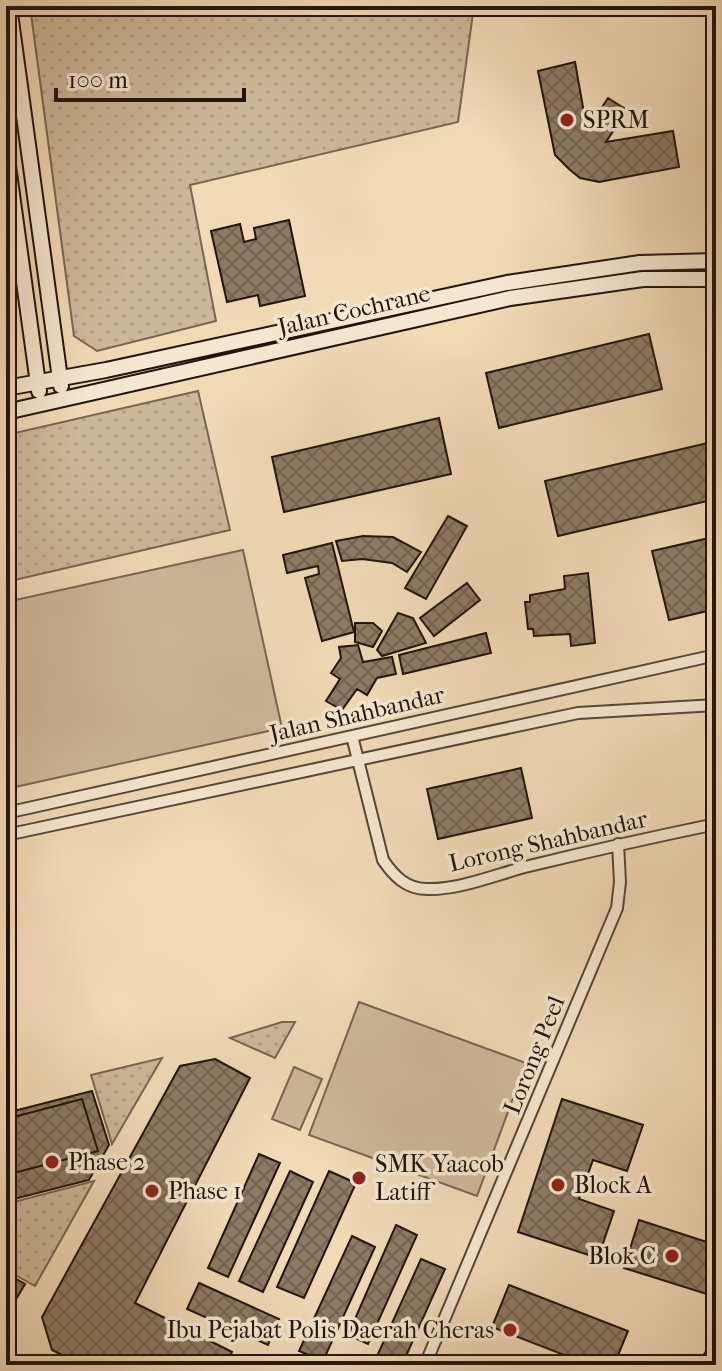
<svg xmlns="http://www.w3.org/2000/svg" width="722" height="1371" font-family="'IM FELL French Canon',serif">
<defs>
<pattern id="grass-dots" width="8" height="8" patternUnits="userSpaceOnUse" patternTransform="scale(2)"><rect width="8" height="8" fill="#ceb89a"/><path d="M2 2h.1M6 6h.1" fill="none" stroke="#b19d83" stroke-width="1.8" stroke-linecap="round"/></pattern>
<pattern id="building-cross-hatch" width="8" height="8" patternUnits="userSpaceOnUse" patternTransform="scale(2)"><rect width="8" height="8" fill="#8e7a64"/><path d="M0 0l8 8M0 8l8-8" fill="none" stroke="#746351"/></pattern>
</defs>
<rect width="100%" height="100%" fill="#f2dab7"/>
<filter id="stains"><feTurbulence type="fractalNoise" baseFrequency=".0025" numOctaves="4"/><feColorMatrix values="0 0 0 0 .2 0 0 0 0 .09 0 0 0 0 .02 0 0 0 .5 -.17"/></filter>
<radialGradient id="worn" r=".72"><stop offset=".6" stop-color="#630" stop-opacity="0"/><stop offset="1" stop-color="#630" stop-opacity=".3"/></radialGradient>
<path fill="url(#grass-dots)" stroke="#786652" stroke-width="2" d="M30 6H474L458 122 190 185 216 321 97 351 74 336Z
M198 391 230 530 6 582V435Z
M282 1022H295L275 1058 230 1038Z
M162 1058 112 1144 91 1075Z
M94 1181 35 1286 8 1271 6 1204Z"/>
<path fill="#ceb89a" stroke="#786652" stroke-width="2" d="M243 550 282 728 6 789V602Z
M359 1002 526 1063 477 1196 309 1135Z
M294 1067 322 1079 300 1130 272 1119Z"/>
<path fill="url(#building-cross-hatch)" stroke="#21130b" stroke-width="2" d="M575 62 587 130 608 98 627 110 606 142 673 131 679 167 599 182 580 178 569 169 555 155 538 71Z
M289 220 305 296 260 306 258 295 227 302 211 231 240 224 244 242 256 239 254 228Z
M649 334 662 389 499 428 486 373Z
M439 418 451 474 284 512 272 457Z
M712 442 716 461V499L558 536 545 481Z
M448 516 467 526 426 599 405 588Z
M363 536 393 537 421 552 407 572 392 563 362 559 342 561 336 541Z
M709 538 716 567V609L669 620 652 551Z
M332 543 354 632 322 641 305 578 319 574 318 566 287 573 283 555Z
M588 573 595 643 571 646 570 634 534 636 533 629H528L525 602H530V595L565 589 564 576Z
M467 583 480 600 434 636 420 618Z
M398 613 413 618 426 643 382 656 377 650Z
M355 623H373L382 631 373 647 355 642Z
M486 633 491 653 403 674 399 655Z
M358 645 363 662 392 657 396 674 377 678 367 695 357 689 342 710 326 701 340 679 331 673 341 658 339 647Z
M521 768 532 818 438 839 427 789Z
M215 1059 250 1078 135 1303 232 1352 225 1365H82L52 1350 42 1317 180 1066Z
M92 1091 109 1145 89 1180 6 1201V1113Z
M82 1099 98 1151 6 1175V1119Z
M562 1099 643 1125 627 1171 593 1160 579 1199 614 1211 598 1258 518 1232Z
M259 1154 280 1163 228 1277 208 1268Z
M290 1171 313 1182 263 1292 239 1281Z
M329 1171 356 1183 304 1298 277 1287Z
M639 1220 716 1245V1297L624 1268Z
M396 1225 417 1235 368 1344 348 1335Z
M352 1236 375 1247 323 1361 299 1351Z
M421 1259 445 1269 402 1365H373Z
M6 1273 25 1284 6 1316Z
M199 1283 279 1319 268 1345 187 1309Z
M509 1285 628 1331 614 1365H590L492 1327Z
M716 1336V1365H697Z"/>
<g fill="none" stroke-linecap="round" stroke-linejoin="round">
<g stroke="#554536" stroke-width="14">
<path id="street" d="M352 736 383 860C394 876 406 889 427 889 460 890 497 874 529 866 591 851 653 837 716 824
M6 813 716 655
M6 835 578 713 716 705
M425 1365 617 908 620 882 618 844"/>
</g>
<g stroke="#21130b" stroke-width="18">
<path id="secondary" d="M9 6 61 386
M6 151 39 391
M6 388 106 370 507 283 640 263 716 261
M6 412 510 298 643 279H716"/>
</g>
<use href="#street" stroke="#f7e7d0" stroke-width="10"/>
<use href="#secondary" stroke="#f7e7d0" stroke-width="14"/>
</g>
<g fill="#8f2418" stroke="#f7e7d0" stroke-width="3">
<circle cx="567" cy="120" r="8"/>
<circle cx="52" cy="1162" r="8"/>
<circle cx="359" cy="1178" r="8"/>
<circle cx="558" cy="1185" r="8"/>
<circle cx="152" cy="1191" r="8"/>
<circle cx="672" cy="1256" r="8"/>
<circle cx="510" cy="1330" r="8"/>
</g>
<g text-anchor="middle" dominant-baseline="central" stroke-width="7" stroke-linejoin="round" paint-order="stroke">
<g font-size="24" fill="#21130b" stroke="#f7e7d0" text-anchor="start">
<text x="583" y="120">SPRM</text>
<text x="68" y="1162">Phase 2</text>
<text x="375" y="1164">SMK Yaacob<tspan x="375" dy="28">Latiff</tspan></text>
<text x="574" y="1185">Block A</text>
<text x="168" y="1191">Phase 1</text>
<text x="656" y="1256" text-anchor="end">Blok C</text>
<text x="494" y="1330" text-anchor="end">Ibu Pejabat Polis Daerah Cheras</text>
</g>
<g font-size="24" fill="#21130b" stroke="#f7e7d0">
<text transform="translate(354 310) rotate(-13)">Jalan Cochrane</text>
<text transform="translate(357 714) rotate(-13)">Jalan Shahbandar</text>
<text transform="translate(548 841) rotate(-13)">Lorong Shahbandar</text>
<text transform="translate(534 1055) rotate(-68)">Lorong Peel</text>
</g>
</g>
<rect width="722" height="1371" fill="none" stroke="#f2dab7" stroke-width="32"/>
<rect x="8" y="8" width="706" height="1355" fill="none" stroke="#21130b" stroke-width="4"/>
<rect x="16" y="16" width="690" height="1339" fill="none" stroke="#21130b" stroke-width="2"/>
<path d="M56 88v12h188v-12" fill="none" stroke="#21130b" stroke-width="4"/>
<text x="68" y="88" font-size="24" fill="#21130b" stroke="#f7e7d0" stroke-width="6" paint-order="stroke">100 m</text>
<rect width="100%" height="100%" filter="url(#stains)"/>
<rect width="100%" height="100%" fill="url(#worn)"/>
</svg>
